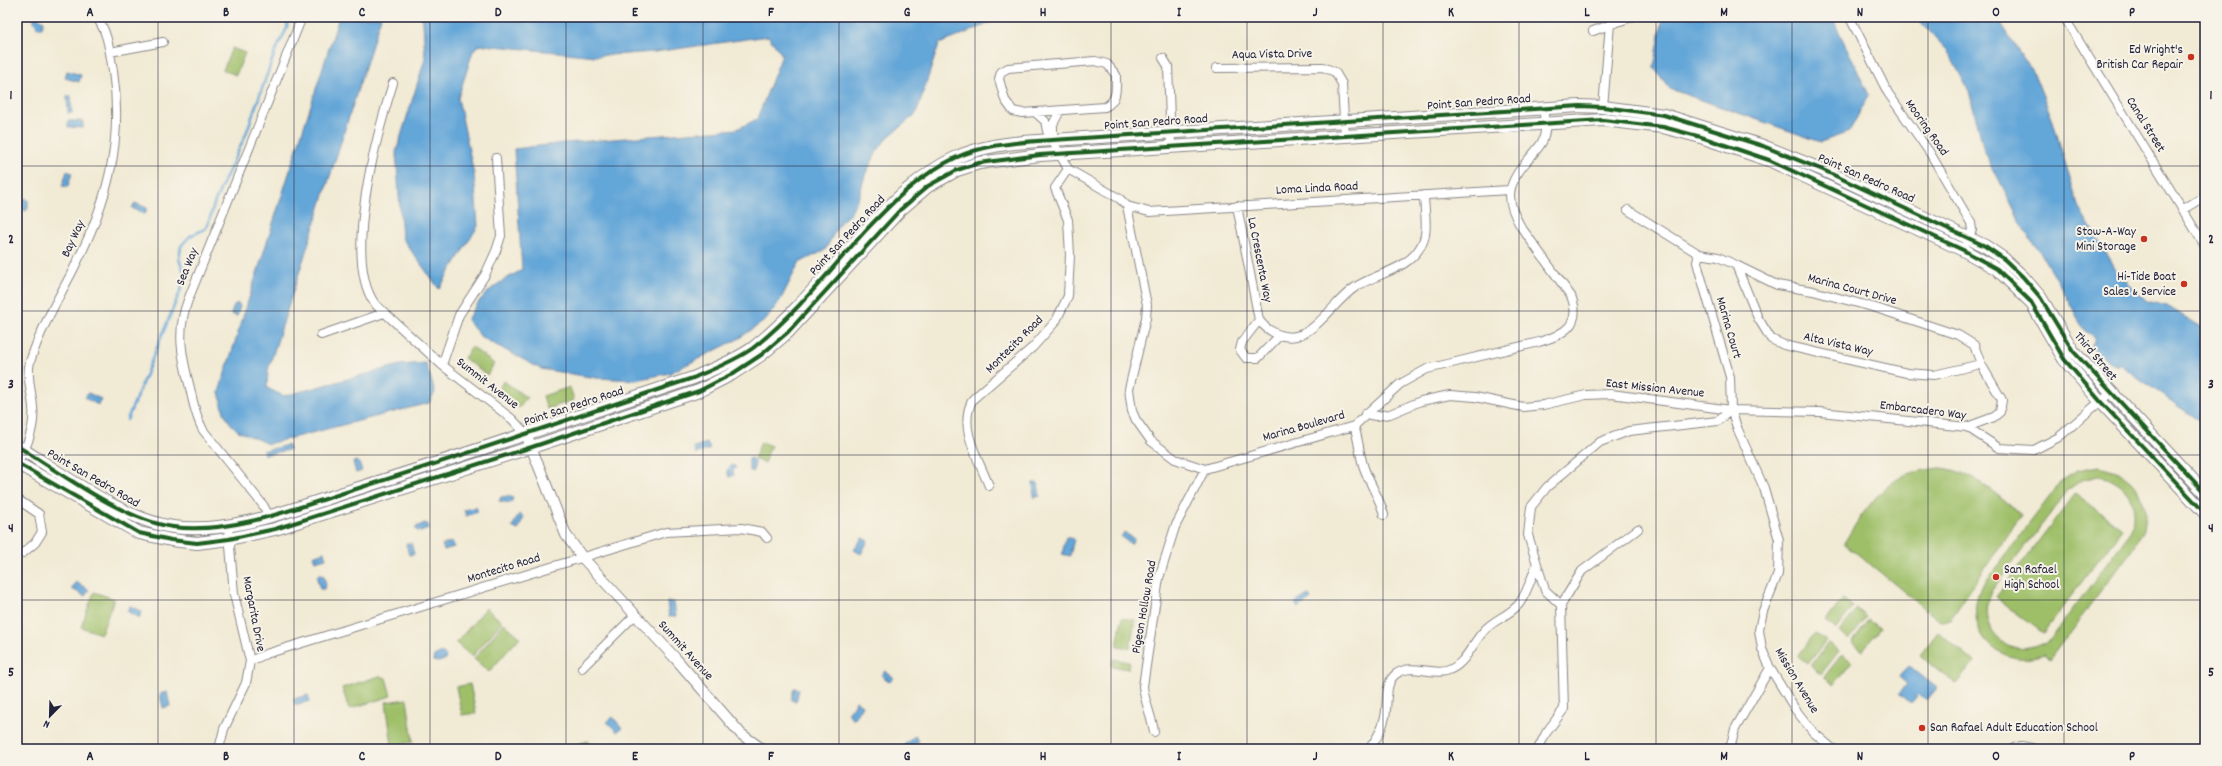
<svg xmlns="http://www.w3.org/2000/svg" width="2222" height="766" font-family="Dekko,sans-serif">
<rect width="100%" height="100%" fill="#f7f3e8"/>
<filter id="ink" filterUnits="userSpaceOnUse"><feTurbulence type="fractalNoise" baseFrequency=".025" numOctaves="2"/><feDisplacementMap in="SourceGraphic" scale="8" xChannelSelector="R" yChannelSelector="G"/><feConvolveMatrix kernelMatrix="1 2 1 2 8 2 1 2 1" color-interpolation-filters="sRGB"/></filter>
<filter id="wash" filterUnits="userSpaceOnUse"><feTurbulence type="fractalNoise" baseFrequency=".012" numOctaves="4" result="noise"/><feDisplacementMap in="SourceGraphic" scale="16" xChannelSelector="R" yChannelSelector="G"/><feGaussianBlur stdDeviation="0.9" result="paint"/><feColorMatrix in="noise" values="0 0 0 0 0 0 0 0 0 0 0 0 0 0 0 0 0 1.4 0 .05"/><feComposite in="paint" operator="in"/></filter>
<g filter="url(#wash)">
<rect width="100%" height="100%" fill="#f1ead4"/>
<path fill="#9ebf68" stroke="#607052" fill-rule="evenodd" d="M232 48 245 53 236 75 223 70Z
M472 347 494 364 487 375 464 358Z
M504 381 527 398 519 408 496 391Z
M570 387 574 400 547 409 543 396Z
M761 442 771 446 764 463 754 459Z
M2100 466 2119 472 2137 487 2146 514 2144 529 2136 545 2049 660 2044 655C2001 670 1962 633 1980 589L2063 479 2077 470ZM2098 476C2125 480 2140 503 2132 530L2052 637C2017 668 1970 631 1992 590L2069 489 2082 480Z
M1941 468C1973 471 1997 495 2021 515L1950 620 1940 621 1844 543C1859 518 1878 488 1905 475 1916 471 1930 469 1941 468Z
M2075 493 2122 529 2043 633 1996 597Z
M94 592 114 599 101 634 81 627Z
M1843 599 1853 607 1836 629 1826 621Z
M486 608 502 622 472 657 456 643Z
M1857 609 1867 617 1849 640 1839 632Z
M1122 618 1135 620 1130 648 1117 646Z
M1869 620 1880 628 1862 651 1852 643Z
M504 623 520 637 489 672 474 659Z
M1938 632 1974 662 1956 684 1920 655Z
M1815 633 1826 641 1808 664 1798 656Z
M1828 643 1839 651 1821 674 1811 666Z
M1842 654 1852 662 1834 685 1824 677Z
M1113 659 1129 662 1128 669 1112 666Z
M380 676 386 678 391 696 349 709 342 688Z
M470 684 476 713 462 715 456 687Z
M407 699 413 742 392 745 386 702Z
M588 741 591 749H561Z"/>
<path fill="#64a6d8" stroke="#43648a" d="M34 17H37L44 21 42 28H38L34 22Z
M339 17H381L268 370 267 388 284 396 400 365 426 363 435 392 429 403 268 444 238 431 230 423 224 413 219 392Z
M421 17H1005L939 44 916 114 887 138 876 153 865 175 859 196 849 215 841 221 825 250 799 263 781 299 766 320 738 339 670 373 636 380 596 378 541 369 481 337 467 320C483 292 494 285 522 270L514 149 564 143 737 129 757 119 782 55 768 36 655 52 596 56 484 45 477 46 473 51 458 98 474 174 478 226 439 289 402 238 396 152 425 59 423 22Z
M1663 17H1832L1869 95 1849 132 1821 142 1670 89 1654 68Z
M1916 17H1997L2035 76 2053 121 2078 206 2116 271 2147 301 2167 306 2205 329V422L2203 421 2202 423 2119 364 2117 367 2091 347 2094 338 2084 330 2065 294 2039 251 2026 233 1984 150 1969 91 1947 50Z
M67 71 81 75 79 82 65 78Z
M67 96H71L72 113H68Z
M68 121H83V128L68 127Z
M67 171 72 173 68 187 62 186Z
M25 198 28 200V209L26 211 21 209V201Z
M135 203 147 208 145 214 132 208Z
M238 303 240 306 237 316 231 314 234 305Z
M88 393 101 399 98 405 85 398Z
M707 443 710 449 696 454 694 447Z
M288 445 289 450 264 455 263 451Z
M751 458 755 462 753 472 749 470V459Z
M358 461 362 471 356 473 353 462Z
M732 465 736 467 733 471 734 475 729 477 727 470Z
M1033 483H1038L1040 496 1034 497Z
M508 496 513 498 511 503 499 501 501 497Z
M476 507 478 512 466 516 464 510Z
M519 514 524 517 518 530 512 527Z
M425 523 429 526 427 529 421 532 416 530V527Z
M1124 532 1134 539 1131 544 1121 537Z
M1066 537 1074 539 1070 556 1062 554Z
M862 538 868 541 861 554 854 550Z
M452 542 454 547 444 550 442 545Z
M411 543 414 554 409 555 406 544Z
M324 552 326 558 315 561 313 556Z
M319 574 324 576 326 585 324 589H320L317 578Z
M76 582 89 590 85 596 72 589Z
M1308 595 1311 599 1298 608 1295 603Z
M667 602H674L676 616 669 617Z
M130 606 142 612 139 618 127 611Z
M442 652 446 656 445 660 438 662 433 661 434 656Z
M1908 665 1937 688 1927 700 1919 694 1911 703 1899 693 1907 684 1899 677Z
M885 671 894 678 890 682 881 675Z
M794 688 799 689 796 702 791 700Z
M167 692 170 706 163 708 160 694Z
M308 695 310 701 295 705 294 699Z
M856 701 862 705 855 718H852L848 713Z
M613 717 622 728 617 732 607 722Z
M915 736 919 741 907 749 904 745Z"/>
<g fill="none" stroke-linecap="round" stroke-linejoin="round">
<path stroke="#64a6d8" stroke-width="2.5" d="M127 420 186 277 179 259 181 246 190 236 205 229 208 225 215 201 246 134 275 52 287 28 288 17"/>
</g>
</g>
<g filter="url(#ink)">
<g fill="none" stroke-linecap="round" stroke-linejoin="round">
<g stroke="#8a8688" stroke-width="10">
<path id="minor" d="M2064 17 2205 246
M1850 18 1888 93 1930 153 1971 223 1972 230 1967 242
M1593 31 1631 17
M110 52 163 42
M1163 58 1168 66 1171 146
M1095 61 1107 64 1116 75C1116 89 1118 100 1105 107L1022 113 1013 111 1005 100 999 79 1001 72 1008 68Z
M1216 68 1323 67 1335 72 1342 84 1345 136
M393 83C377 134 342 259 375 304L442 365 512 419 526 434
M1603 107 1610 24
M1036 113 1045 121 1047 131 1068 169 1120 199 1127 206 1147 305 1146 318 1129 389 1132 411 1136 420 1151 441 1175 459 1205 469 1354 426 1400 384 1427 369 1539 342C1563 335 1583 325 1571 296L1521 227C1505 200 1506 185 1527 161 1532 155 1538 149 1542 142 1547 132 1545 120 1543 109
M1053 140V124L1060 111
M1127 206 1149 212 1509 190
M1237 206 1259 320C1267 331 1282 339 1296 336 1317 332 1336 300 1354 288 1378 272 1408 271 1422 244 1429 231 1424 209 1424 195
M1628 210 1699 254 1718 257 1736 265 1777 285 1813 291 1876 308 1958 335 1974 345 1981 364 2002 400 2000 412 1994 417 1967 427
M2182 210 2205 196
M1699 254 1697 262 1699 270 1730 377 1731 410 1738 430 1764 488 1779 540 1778 574 1763 611 1759 630 1762 649 1770 668 1795 709 1813 732 1833 749
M1736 265 1758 318 1771 339 1784 345 1907 373 1934 375 1981 364
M1259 320 1242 342 1240 350 1246 358H1258L1280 335
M321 335 384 313
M442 365 459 315 485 275 496 251 501 236 496 158
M1365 414 1376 416 1390 414 1421 401 1450 395 1475 397 1523 407 1543 405 1586 395 1611 394 1731 410 1820 412 1967 427 1999 448 2034 450 2059 437 2111 392
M1354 426C1359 440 1359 454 1364 468 1370 485 1380 498 1384 515
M17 463C27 447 35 426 33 407 32 393 26 376 30 362 40 330 57 301 72 272 106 206 124 146 113 71 110 54 108 30 96 17
M989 486C979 460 957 426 973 399L1033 347 1056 321 1068 296 1070 255 1068 220 1055 188 1068 169
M17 499 39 514 42 532 35 543 23 553H17
M269 516 263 505 203 430C196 417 193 403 190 388 182 358 176 331 188 300L302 17
M1561 605 1545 590 1528 535 1531 507 1547 487 1600 442 1629 431 1718 421 1731 410
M1561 605 1582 571 1638 529
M250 661 266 654 666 532 741 528 762 532 767 538
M582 668 635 615
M1154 732C1152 716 1144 701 1143 686L1159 578 1175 527 1205 469
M219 749 224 729 246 683 250 661 234 594 229 534
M1369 749C1377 739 1382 729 1385 717 1388 705 1384 682 1396 674 1411 663 1430 675 1446 671 1465 666 1471 645 1483 632 1492 620 1509 616 1519 604 1527 593 1531 579 1536 566
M1538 749 1546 733 1564 709 1561 605
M1730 749 1735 729 1770 668"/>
</g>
<g stroke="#8a8688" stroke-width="12">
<path id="tertiary" d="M526 434 566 535 582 557 676 659 741 734 762 749
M2014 749 2021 747 2032 749"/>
</g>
<g stroke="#8a8688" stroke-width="14">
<path id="secondary" d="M17 446C61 473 123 520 173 527 232 535 301 506 356 489 469 454 581 415 693 378 713 369 735 361 753 348 795 315 830 270 866 230 893 202 919 175 955 158 981 146 1009 143 1037 141L1580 106 1603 107 1664 115 1763 146 1823 170 1985 246 2004 259 2023 277 2040 297 2073 351 2205 493
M17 463 139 533 171 540 197 543 229 539 275 529 532 447 699 391 732 374 761 355 788 332 900 210 928 186 957 170 979 163 1040 155 1603 120 1663 127 1701 137 1769 160 1963 250 1997 269 2031 302 2064 359 2100 401 2205 513"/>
</g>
<use href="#minor" stroke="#fff" stroke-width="8"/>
<use href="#tertiary" stroke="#fff" stroke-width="10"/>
<use href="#secondary" stroke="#fff" stroke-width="12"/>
<g stroke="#f7f3e8" stroke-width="6">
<path id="cycleway" d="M17 446C61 473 123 520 173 527 232 535 301 506 356 489 469 454 581 415 693 378 713 369 735 361 753 348 795 315 830 270 866 230 893 202 919 175 955 158 981 146 1009 143 1037 141L1580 106 1603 107 1664 115 1763 146 1823 170 1985 246 2004 259 2023 277 2040 297 2073 351 2205 493
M17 463 139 533 171 540 197 543 229 539 275 529 532 447 699 391 732 374 761 355 788 332 900 210 928 186 957 170 979 163 1040 155 1603 120 1663 127 1701 137 1769 160 1963 250 1997 269 2031 302 2064 359 2100 401 2205 513"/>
</g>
<use href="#cycleway" stroke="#1b5e20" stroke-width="4"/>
</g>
</g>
<path fill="none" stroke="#22223b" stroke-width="1" stroke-opacity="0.55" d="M158 17V749M294 17V749M430 17V749M566 17V749M703 17V749M839 17V749M975 17V749M1111 17V749M1247 17V749M1383 17V749M1519 17V749M1656 17V749M1792 17V749M1928 17V749M2064 17V749M17 166H2205M17 311H2205M17 455H2205M17 600H2205"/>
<g fill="#c8321e" stroke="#f7f3e8" stroke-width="1.5">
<circle cx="2191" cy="57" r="4"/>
<circle cx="2144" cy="239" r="4"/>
<circle cx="2184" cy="284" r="4"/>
<circle cx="1996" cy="577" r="4"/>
<circle cx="1922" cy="728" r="4"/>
</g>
<g text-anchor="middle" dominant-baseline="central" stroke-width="4" stroke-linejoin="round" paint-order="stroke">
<g font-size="13" fill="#22223b" stroke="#f7f3e8" text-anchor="end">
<text x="2183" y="50">Ed Wright's<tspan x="2183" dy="15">British Car Repair</tspan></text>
<text x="2136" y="232">Stow-A-Way<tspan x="2136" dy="15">Mini Storage</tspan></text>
<text x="2176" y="277">Hi-Tide Boat<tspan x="2176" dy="15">Sales &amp; Service</tspan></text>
<text x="2004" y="570" text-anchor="start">San Rafael<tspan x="2004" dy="15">High School</tspan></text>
<text x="1930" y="728" text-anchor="start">San Rafael Adult Education School</text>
</g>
<g font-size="13" fill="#22223b" stroke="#f7f3e8">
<text transform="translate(1272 55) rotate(-1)">Aqua Vista Drive</text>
<text transform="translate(1479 103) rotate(-4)">Point San Pedro Road</text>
<text transform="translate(1156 123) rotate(-4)">Point San Pedro Road</text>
<text transform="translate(2145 125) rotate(58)">Canal Street</text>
<text transform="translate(1926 128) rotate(55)">Mooring Road</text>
<text transform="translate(1866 179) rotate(24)">Point San Pedro Road</text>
<text transform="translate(1317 189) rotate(-3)">Loma Linda Road</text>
<text transform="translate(848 236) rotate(-47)">Point San Pedro Road</text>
<text transform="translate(74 239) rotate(-65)">Bay Way</text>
<text transform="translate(1259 260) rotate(79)">La Crescenta Way</text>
<text transform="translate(188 267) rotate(-68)">Sea Way</text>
<text transform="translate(1852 290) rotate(15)">Marina Court Drive</text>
<text transform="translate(1728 328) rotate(74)">Marina Court</text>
<text transform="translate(1015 345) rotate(-45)">Montecito Road</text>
<text transform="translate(1838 345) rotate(13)">Alta Vista Way</text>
<text transform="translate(2095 357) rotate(50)">Third Street</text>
<text transform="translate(487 384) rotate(38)">Summit Avenue</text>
<text transform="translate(1655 389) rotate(6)">East Mission Avenue</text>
<text transform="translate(574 407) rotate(-18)">Point San Pedro Road</text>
<text transform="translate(1923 411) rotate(7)">Embarcadero Way</text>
<text transform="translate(1304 427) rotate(-16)">Marina Boulevard</text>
<text transform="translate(93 479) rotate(30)">Point San Pedro Road</text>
<text transform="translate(504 569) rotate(-17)">Montecito Road</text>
<text transform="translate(1145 607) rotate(-80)">Pigeon Hollow Road</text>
<text transform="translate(253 614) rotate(79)">Margarita Drive</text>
<text transform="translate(685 651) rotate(48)">Summit Avenue</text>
<text transform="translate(1796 681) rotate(59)">Mission Avenue</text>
</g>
</g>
<rect width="2222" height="766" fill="none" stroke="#f7f3e8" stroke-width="44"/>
<g transform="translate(50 716) rotate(203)" stroke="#f7f3e8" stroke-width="3" paint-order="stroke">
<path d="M0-3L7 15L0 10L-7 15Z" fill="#22223b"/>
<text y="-6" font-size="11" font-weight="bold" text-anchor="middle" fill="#22223b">N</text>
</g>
<rect x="22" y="22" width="2178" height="722" fill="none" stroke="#22223b" stroke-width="1.5"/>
<g font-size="13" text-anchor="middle" font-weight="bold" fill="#22223b">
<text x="90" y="16">A</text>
<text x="226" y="16">B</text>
<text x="362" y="16">C</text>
<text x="498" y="16">D</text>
<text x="635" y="16">E</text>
<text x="771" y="16">F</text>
<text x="907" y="16">G</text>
<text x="1043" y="16">H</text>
<text x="1179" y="16">I</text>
<text x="1315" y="16">J</text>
<text x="1451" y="16">K</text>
<text x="1587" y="16">L</text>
<text x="1724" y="16">M</text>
<text x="1860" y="16">N</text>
<text x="1996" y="16">O</text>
<text x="2132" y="16">P</text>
<text x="11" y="99">1</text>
<text x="2211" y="99">1</text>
<text x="11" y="243">2</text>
<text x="2211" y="243">2</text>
<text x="11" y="388">3</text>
<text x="2211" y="388">3</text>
<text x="11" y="532">4</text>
<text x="2211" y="532">4</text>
<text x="11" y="676">5</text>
<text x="2211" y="676">5</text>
<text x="90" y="760">A</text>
<text x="226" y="760">B</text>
<text x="362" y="760">C</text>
<text x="498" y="760">D</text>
<text x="635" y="760">E</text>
<text x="771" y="760">F</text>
<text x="907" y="760">G</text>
<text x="1043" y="760">H</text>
<text x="1179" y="760">I</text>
<text x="1315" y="760">J</text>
<text x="1451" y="760">K</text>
<text x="1587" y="760">L</text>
<text x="1724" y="760">M</text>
<text x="1860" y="760">N</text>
<text x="1996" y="760">O</text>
<text x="2132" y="760">P</text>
</g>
</svg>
